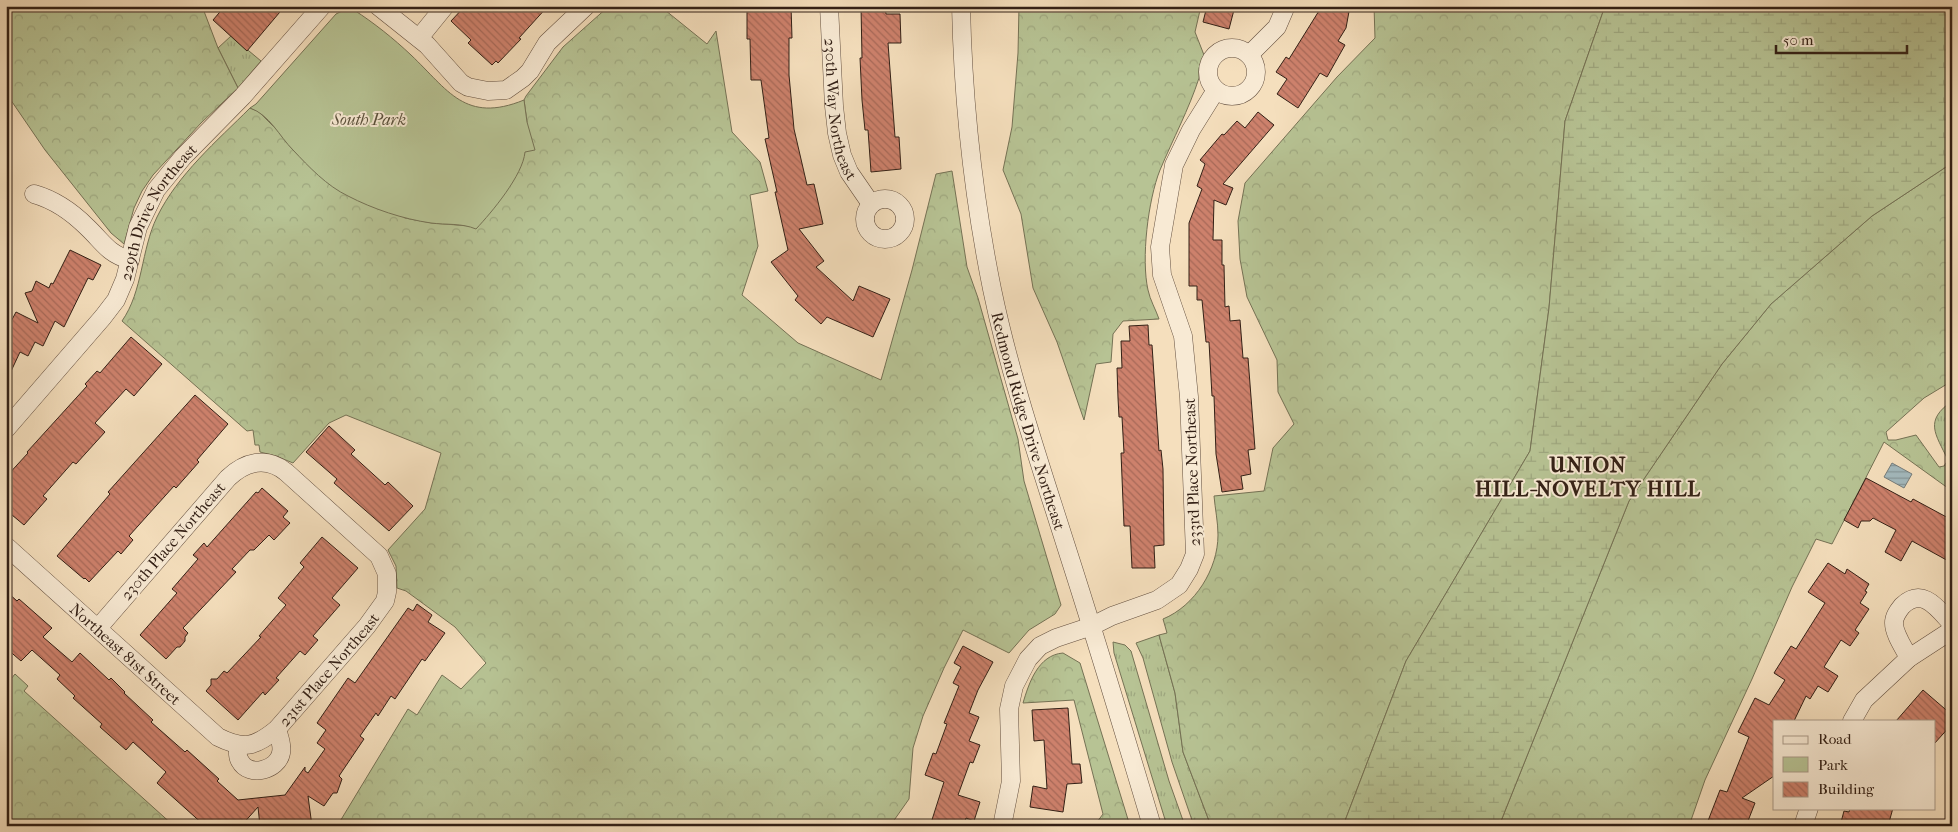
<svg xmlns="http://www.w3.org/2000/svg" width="1958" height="832" font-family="'IM FELL French Canon',serif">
<defs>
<pattern id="grass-tufts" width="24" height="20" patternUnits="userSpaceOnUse" patternTransform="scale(1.25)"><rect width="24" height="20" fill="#b7c394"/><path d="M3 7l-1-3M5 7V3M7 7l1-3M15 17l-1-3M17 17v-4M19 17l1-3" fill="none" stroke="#9ea77f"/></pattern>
<pattern id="forest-crowns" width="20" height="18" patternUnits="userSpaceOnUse" patternTransform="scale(1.25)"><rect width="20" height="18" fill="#b7c394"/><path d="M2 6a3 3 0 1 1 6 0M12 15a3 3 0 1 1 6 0" fill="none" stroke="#9ea77f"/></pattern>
<pattern id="wetland-marsh" width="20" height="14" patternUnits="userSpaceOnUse" patternTransform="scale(1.25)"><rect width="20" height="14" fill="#b7c394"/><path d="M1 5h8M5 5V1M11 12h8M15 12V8" fill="none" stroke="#9ea77f"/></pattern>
<pattern id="water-rules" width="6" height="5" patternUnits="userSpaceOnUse" patternTransform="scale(1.25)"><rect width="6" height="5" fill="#a3b9bd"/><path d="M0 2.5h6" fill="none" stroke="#859699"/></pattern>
<pattern id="building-back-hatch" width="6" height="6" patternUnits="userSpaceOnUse" patternTransform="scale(1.25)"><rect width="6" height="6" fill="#cd816c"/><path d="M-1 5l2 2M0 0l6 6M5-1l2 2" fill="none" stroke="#a76958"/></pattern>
</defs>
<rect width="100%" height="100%" fill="#f5dfbd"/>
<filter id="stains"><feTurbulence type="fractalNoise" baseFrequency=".004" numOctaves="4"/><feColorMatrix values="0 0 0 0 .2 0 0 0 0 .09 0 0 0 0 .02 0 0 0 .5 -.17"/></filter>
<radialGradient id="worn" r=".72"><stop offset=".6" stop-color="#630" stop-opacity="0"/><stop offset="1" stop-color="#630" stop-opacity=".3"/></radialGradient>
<path fill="url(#grass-tufts)" stroke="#757255" d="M231 36 261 61 238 88 218 48Z
M1952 401V463L1948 460C1935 433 1924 421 1952 401Z
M1159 635 1175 693 1183 752 1211 826H1194L1172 762 1143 658 1136 643Z
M1113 642 1125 645 1131 651 1169 781 1185 826H1167L1114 653Z"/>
<path fill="url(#forest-crowns)" stroke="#757255" d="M6 6H202L218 48 238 88 201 123 153 175 142 191 134 208 124 244 111 233 45 150 6 93Z
M609 6H660L707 44 716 31 732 132 760 162 768 191 750 195 758 246 742 295 798 343 881 380 912 270 936 174 952 171 967 267 978 298 1018 439 1024 481 1061 605 1055 614 1029 630 1009 653 963 630 944 668 923 716 913 748 909 799 890 826H340L339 823 408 709 417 715 442 675 461 689 486 663 455 627 406 591 397 588 396 566 388 550 425 509 441 453 346 415 329 423 293 463 276 456 260 452 259 445H255L253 430 247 431 122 321C143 291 141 250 157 217 178 174 217 141 250 108L258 111 278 131 292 149 308 164 405 218 432 223 470 226 527 122 524 100 526 96 563 47Z
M1019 6H1201L1195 32 1204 55 1199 68V78C1189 109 1173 139 1160 170 1148 200 1141 259 1148 290 1150 300 1156 310 1159 319L1123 321 1113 334 1111 362 1096 364 1084 420 1057 342 1033 288 1021 214 1003 170 1012 127 1018 53Z
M1374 6H1605L1565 121 1549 308 1530 451 1406 661 1343 826H1211L1183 752 1175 693 1159 635 1167 633 1163 619C1195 606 1218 569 1218 535 1218 522 1215 508 1214 496L1264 491 1273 448 1294 424 1278 392 1277 360 1247 297 1240 259 1238 221 1245 183 1337 77 1375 38Z
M1952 163V381L1924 398 1886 432 1888 440H1896L1916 435 1939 467 1944 466 1948 460 1952 463V491L1884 442 1832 544 1816 539 1792 587 1752 679 1705 780 1689 826H1499L1629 501 1722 364 1771 304 1872 216Z
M1063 653 1080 663 1130 826H1094L1103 814 1074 700 1023 703C1029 683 1038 655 1063 653Z
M15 674 28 686 24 691 174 826H6V675L11 679Z"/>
<path fill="url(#wetland-marsh)" stroke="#757255" d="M1605 6H1952V163L1872 216 1771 304 1722 364 1629 501 1499 826H1343L1406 661 1530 451 1549 308 1565 121Z"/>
<path fill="#b7c394" stroke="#757255" d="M354 10C374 23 393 38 411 55 448 90 465 124 524 100L527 122 535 150 525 152C523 175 492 212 476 229 462 223 446 225 431 223 403 219 373 209 348 196 327 186 309 167 293 150 279 136 270 115 250 108L256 104 336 14 342 11Z"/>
<path fill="url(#water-rules)" stroke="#767c7a" d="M1892 463 1912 474 1904 488 1884 477Z"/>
<path fill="url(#building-back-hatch)" stroke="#332016" d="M225 6H285L247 51 213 20Z
M465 6H548L519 38 521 39 498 63 496 61 492 65 468 43 471 40 451 21Z
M747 6H791L792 38H789V75L794 129 807 185 814 184 823 224 799 229 824 261 816 267 853 301 859 286 890 299 873 337 827 317 821 324 795 300 798 296 771 262 788 250 775 192H777L765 139 769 138 761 80H751L750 39H747Z
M861 6H885L886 14H900L901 43H888L895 137H899L901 169 871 172 868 130H865L862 100 860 58H862Z
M1207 6H1235L1229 29 1203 22Z
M1322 6H1350L1346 28 1338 41 1345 45 1327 77 1320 73 1298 108 1277 94 1287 79 1276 72 1286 57 1289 59Z
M1258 112 1274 125 1223 184 1233 188 1226 205 1214 200 1213 240H1222V265H1224L1225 307 1229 306 1230 321 1240 320 1243 358H1248L1255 449 1248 450 1251 474 1241 476 1243 489 1222 492 1216 454 1214 396H1212L1209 342H1206L1202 300H1197V286H1189V223L1202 189 1197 186 1205 164 1200 160 1222 134 1224 135 1237 121 1245 128Z
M70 250 101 265 93 280 88 278 64 327 55 321 43 346 35 342 28 356 20 352 6 382V331L16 312 38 323 25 293 32 291 36 281 49 288 51 283 53 284Z
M1148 325 1149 345H1152L1159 451 1161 450 1163 469 1164 545 1154 546 1155 568H1132L1130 526H1124L1121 453H1124L1122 417H1119L1118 398 1117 368H1122L1121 341H1130L1129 326Z
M131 337 162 364 134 396 126 389 95 423 105 432 76 464 73 462 43 496 47 499 24 525 6 510V477L28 453 27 452 87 386 85 384 97 371 100 373Z
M195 395 228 424 197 460 199 462 176 488 174 486 129 536 133 540 121 554 118 551 89 582 85 578 84 579 57 556 110 494 108 492Z
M329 426 355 450 351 454 385 485 388 482 413 506 389 531 334 483 337 479 306 452Z
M1866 478 1911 502 1913 499 1952 520V563L1912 541 1901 561 1885 552 1896 530 1873 518 1870 521H1861L1858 528 1844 520Z
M262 488 288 511 283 517 290 523 274 540 269 535 254 550H250L232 569 236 572 183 628 188 633 185 637V641L180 647H177L166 659 140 635 177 593 172 589 198 559 193 555 204 543 207 547 256 492 258 493Z
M322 537 358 568 332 598 340 605 313 636 318 640 305 655 300 651 276 678 279 680 265 695 263 692 238 720 206 691 211 685V679H217L224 671 227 673 261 637 259 636 286 605 278 598 304 567 300 563Z
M1828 563 1845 574 1847 569 1869 584 1865 591 1867 592 1860 603 1869 609 1855 630 1859 633 1850 646 1841 640 1824 667 1838 676 1828 692 1818 686 1810 699 1806 696 1794 721H1774V776L1742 798 1755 803 1746 826H1706L1720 790 1727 792 1749 737 1738 732 1755 698 1769 705 1785 680 1774 673 1791 646 1796 649 1825 603 1808 592Z
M6 591 17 601 19 599 52 628 43 637 72 662 80 653 109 680 111 678 125 692 124 693 153 720 151 722 185 752 187 750 219 779 217 781 238 800 285 795 305 767V771L308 773 325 749 317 743 326 730 317 723 348 678 355 683 408 608 413 611 417 604 432 615 428 622 445 633 425 661 422 659 395 699 391 696 378 716 376 713 360 736 364 739 339 776 342 779 337 793H333L324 806 308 796 312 826H260L258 807 241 826H205L157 783 166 772 133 742 126 750 100 727 102 724 73 698 75 696 57 679 60 675 32 650 21 661 6 648Z
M963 646 993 662 978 690 969 713 979 717 969 741 980 745 973 763 970 762 958 795 980 802 974 821 966 818 963 826H939L931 823 944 782 925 775 933 753 936 754 947 724 944 723 959 686 953 683 961 667 954 663Z
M1923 690 1952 715V724L1934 744V721H1896Z
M1068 708 1072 764H1080L1082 783 1067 784 1063 812 1030 807 1033 786 1047 789 1044 740 1034 741 1032 710Z
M1850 808H1893L1888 826H1840L1844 811 1849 812Z"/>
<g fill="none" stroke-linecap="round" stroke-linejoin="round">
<g stroke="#645040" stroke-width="19">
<g id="minor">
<path d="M378 6 427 45 461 83 468 87 488 91 506 90 523 78 530 71 547 43 586 6"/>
<path id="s1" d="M829 6 834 106 837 133 842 155 849 172 871 204"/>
<path id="s2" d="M961 6C963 101 973 195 992 289 1010 376 1039 461 1066 546 1096 639 1124 732 1152 826"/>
<path d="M419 38 445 6"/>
<circle cx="1232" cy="72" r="24"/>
<path d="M1249 55 1277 27 1286 6"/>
<path d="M34 194C55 200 72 212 87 227 103 242 108 254 130 260"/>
<circle cx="885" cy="219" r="20"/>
<path id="s3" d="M6 429 103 317 116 300 125 279 138 227 156 190 183 157 243 96 322 6"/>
<path id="s4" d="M6 546 218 737C244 750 255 747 277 729L367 626 385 601 387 592V574L379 556 286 472C266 456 245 462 228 478L98 628"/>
<path d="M1909 658C1904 648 1894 634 1894 623 1894 616 1898 611 1902 606 1923 586 1938 609 1952 624"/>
<path d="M1852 721 1864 700 1909 658 1952 630"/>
<path d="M238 746C238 751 237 757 240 761 249 778 278 770 281 753 283 745 279 737 277 729"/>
<path d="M1002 826 1011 781 1009 709 1014 686 1028 659 1040 646 1056 638 1092 626 1112 616 1157 600 1179 585 1189 569 1195 554 1189 397 1183 336 1162 275 1160 247 1174 165 1191 130 1216 90"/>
<path d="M1803 826 1809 808"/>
</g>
</g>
<use href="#minor" stroke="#f8ead4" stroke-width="18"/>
</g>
<g text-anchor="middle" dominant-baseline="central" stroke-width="4" stroke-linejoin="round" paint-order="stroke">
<g font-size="16" fill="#332016" stroke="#f8ead4">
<text stroke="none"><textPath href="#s1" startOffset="104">230th Way Northeast</textPath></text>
<text stroke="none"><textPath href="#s3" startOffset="268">229th Drive Northeast</textPath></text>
<text stroke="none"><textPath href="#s2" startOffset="422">Redmond Ridge Drive Northeast</textPath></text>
<text transform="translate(1192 472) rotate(-92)">233rd Place Northeast</text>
<text transform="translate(173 541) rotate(-49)">230th Place Northeast</text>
<text stroke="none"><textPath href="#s4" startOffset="161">Northeast 81st Street</textPath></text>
<text stroke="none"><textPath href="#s4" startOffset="429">231st Place Northeast</textPath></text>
</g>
<g font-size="16" font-style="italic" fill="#5b513c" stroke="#f8ead4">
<text x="369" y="119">South Park</text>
</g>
<g font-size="21" font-weight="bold" letter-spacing="1" fill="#332016" stroke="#f8ead4">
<text x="1588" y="465">UNION<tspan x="1588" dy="24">HILL-NOVELTY HILL</tspan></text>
</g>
</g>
<rect width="1958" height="832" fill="none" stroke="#f5dfbd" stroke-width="25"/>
<rect x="8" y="8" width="1943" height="817" fill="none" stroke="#332016" stroke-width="2.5"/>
<rect x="12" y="12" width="1933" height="807" fill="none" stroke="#332016"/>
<rect x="1773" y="720" width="162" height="90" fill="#f8ead4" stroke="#a99988"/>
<rect x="1783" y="736" width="25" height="8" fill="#f8ead4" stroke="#a99988"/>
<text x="1818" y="744" font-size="15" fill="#332016">Road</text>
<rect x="1783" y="757" width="25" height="15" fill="#b7c394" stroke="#a99988"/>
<text x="1818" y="770" font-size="15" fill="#332016">Park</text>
<rect x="1783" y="782" width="25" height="15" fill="url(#building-back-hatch)" stroke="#a99988"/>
<text x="1818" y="794" font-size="15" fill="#332016">Building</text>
<path d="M1776 45v8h131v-8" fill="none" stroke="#332016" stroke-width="2.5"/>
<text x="1783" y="45" font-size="15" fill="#332016" stroke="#f8ead4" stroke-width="4" paint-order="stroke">50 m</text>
<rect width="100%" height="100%" filter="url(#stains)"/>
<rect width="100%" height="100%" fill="url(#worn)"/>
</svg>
